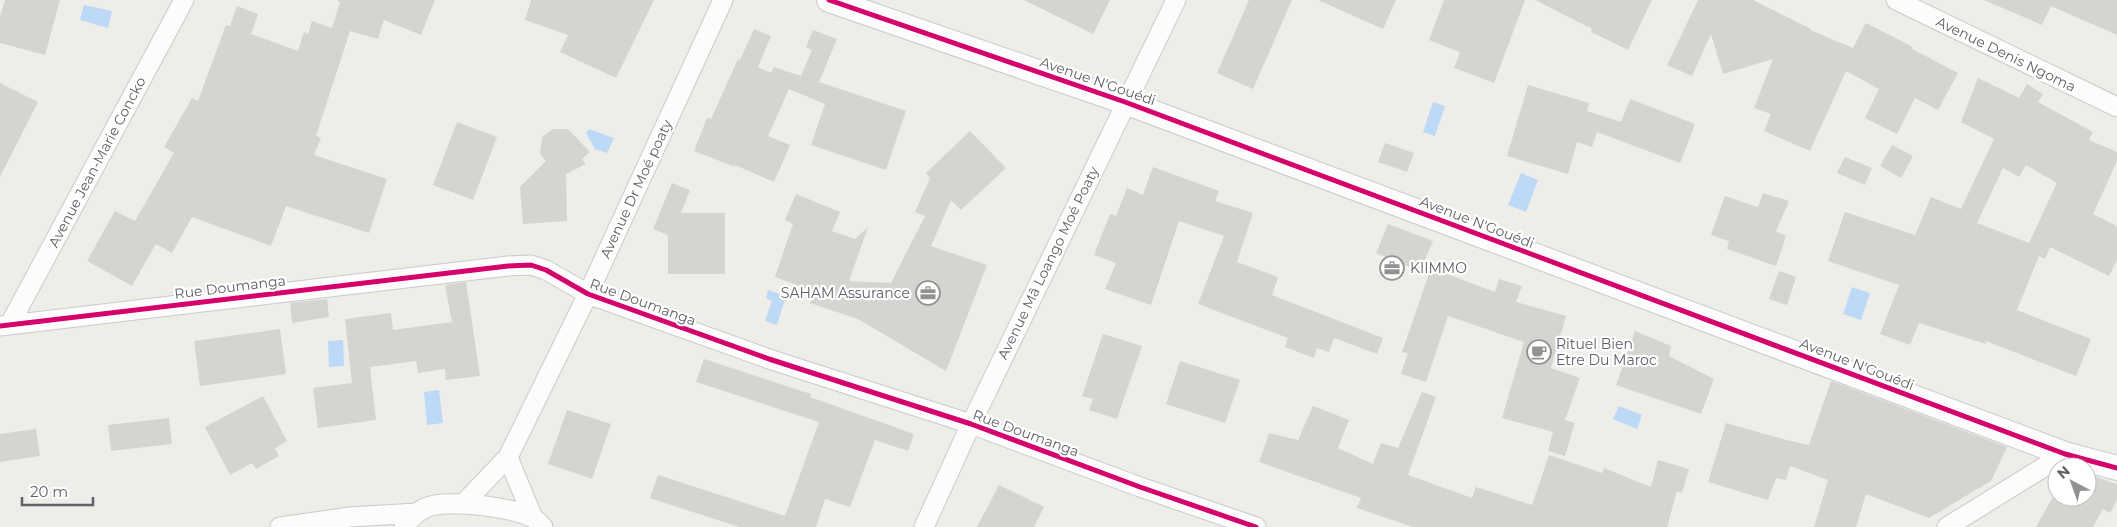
<svg xmlns="http://www.w3.org/2000/svg" width="2117" height="527" font-family="Montserrat,sans-serif">
<rect width="100%" height="100%" fill="#eeede8"/>
<path fill="#bdd9f8" d="M84 5 112 11 108 28 80 20Z
M1433 102 1445 106 1435 136 1423 132Z
M589 129 614 138 607 153 595 149 586 133Z
M1521 173 1538 180 1526 212 1508 205Z
M1852 287 1870 293 1861 320 1843 314Z
M768 290 786 296 777 325 765 321 772 301 766 298Z
M343 340 344 366 329 367 328 341Z
M439 390 443 423 427 425 424 392Z
M1619 406 1642 415 1637 429 1613 419Z"/>
<path fill="#d5d4d1" fill-rule="evenodd" d="M5 0H60L45 55 0 43V17Z
M337 0H435L421 35 384 20 378 39 350 31 316 136 321 138 314 155 387 179 369 233 286 206 271 246 192 217 172 253 156 244 132 286 87 261 115 211 135 221 174 153 164 147 192 98 198 101 226 25 230 26 237 6 258 14 251 34 298 51 304 32 308 34 312 21 332 28 340 2Z
M531 0H654L616 78 560 52 568 35 525 20Z
M1024 0H1110L1093 34Z
M1249 0H1292L1253 89 1217 73Z
M1318 0H1396L1383 29Z
M1444 0H1525L1494 83 1454 68 1460 52 1429 40Z
M1535 0H1652L1628 50 1591 32 1592 29Z
M1698 0H1753L1811 29 1810 30 1853 48 1866 23 1913 47 1912 49 1958 73 1938 110 1915 98 1897 134 1865 118 1879 89 1846 71 1810 151 1764 131 1771 114 1754 108 1773 59 1723 74 1711 34 1692 76 1667 65Z
M1984 0H2117V35L2051 6 2042 25Z
M754 29 771 36 758 67 771 73 774 67 801 76 812 50 806 47 813 30 837 39 819 82 906 111 886 170 811 145 825 104 789 89 768 136 790 145 774 182 735 165V167L694 151 707 118 711 119 738 59 740 60Z
M1978 78 2019 98 2027 84 2043 94 2038 102 2093 132 2089 140 2117 152V161L2093 214 2117 226V260L2109 276 2050 247 2045 259 2039 256 2017 310 2091 339 2076 376 1986 341V344L1919 323 1910 345 1880 334 1899 285 1828 261 1845 212 1915 235 1931 197 1961 209 1994 139 1961 122ZM2026 165 2057 183 2029 243 1977 223 2003 168 2019 177Z
M0 83 38 102 0 177Z
M1528 85 1589 103 1587 111 1621 122 1630 99 1695 124 1680 163 1597 132 1592 147 1577 142 1568 174 1507 156Z
M457 122 497 137 473 200 433 185Z
M553 129H568L590 152 582 159 586 164 566 174 567 221 523 224 520 187 546 161 540 154 542 137Z
M970 131 1006 168 961 210 951 200 931 246 987 265 946 371 858 319 810 303 814 291 775 277 793 224 785 220 796 194 840 212 832 231 855 239 868 227 849 281 891 283 925 216 915 212 930 178 926 173Z
M1385 143 1414 153 1407 172 1378 162Z
M1892 145 1913 156 1901 178 1880 166Z
M1845 157 1872 168 1865 185 1837 173Z
M1153 167 1219 191 1215 201 1253 213 1237 262 1278 277 1272 295 1383 338 1377 354 1334 338 1329 352 1317 348 1314 358 1285 347 1288 338 1198 304 1224 236 1179 221 1151 305 1105 289 1116 263 1094 255 1110 214 1116 216 1127 188 1143 195Z
M672 183 690 190 681 213H725V274H668V235L653 229Z
M1763 193 1789 201 1776 231 1786 236 1776 266 1727 249 1729 241 1711 235 1725 196 1758 207Z
M1388 224 1433 241 1420 271 1376 253Z
M1431 268 1495 292 1499 279 1522 286 1516 302 1566 316 1551 368 1580 378 1565 420 1575 423 1565 456 1548 451 1553 432 1502 418 1524 342 1448 316 1426 382 1401 374 1408 353 1402 352Z
M1779 271 1796 277 1787 305 1769 299Z
M466 282 480 376 446 380 445 369 418 373 416 361 370 367 376 420 318 428 313 388 352 383 345 319 391 313 393 330 452 322 445 285Z
M327 299 329 317 292 323 290 303Z
M280 329 286 374 200 386 194 341Z
M1635 331 1671 346 1669 356 1714 379 1701 414 1616 385Z
M1103 334 1142 346 1117 419 1089 410 1093 399 1082 396Z
M704 359 811 394 810 397 914 434 908 451 875 440 850 507 825 499 816 527H739L650 498 658 475 785 516 819 422 696 382Z
M1180 361 1240 380 1225 423 1166 404Z
M1831 381 2007 447 1991 481 1929 518 1866 494 1856 527H1814L1828 480 1790 466 1786 480 1776 478 1768 500 1708 482 1726 423 1786 440 1809 445Z
M1422 392 1436 397 1408 475 1472 498 1476 487 1532 505 1549 455 1602 473 1604 468 1651 487 1658 460 1689 469 1682 493 1677 491 1667 527H1413L1357 508 1361 498 1259 462 1269 433 1298 440 1313 406 1349 420 1338 448 1373 464 1381 443 1398 448Z
M263 396 287 441 275 448 279 456 256 469 252 463 230 475 205 427Z
M567 410 611 424 592 479 548 464Z
M169 418 172 444 111 451 108 425Z
M36 429 40 456 0 462V434Z
M2087 474 2117 484V500L2110 513 2103 509 2093 527H2036L2057 490V497H2087Z
M999 485 1044 507 1034 527H977Z"/>
<g fill="none" stroke-linecap="round" stroke-linejoin="round">
<g stroke="#cacac9" stroke-width="21">
<path id="minor" d="M1896 0 2117 107
M10 324 184 0
M0 326 508 266 531 265 546 270 588 294 769 359 971 424 1140 487 1256 527
M508 457 533 518
M463 504 508 457 588 294 723 0
M280 527 350 517 417 513
M404 527C411 517 422 507 435 505 459 501 509 507 531 517 536 519 539 523 543 527
M924 527 971 424 1176 0
M1947 527 2065 454"/>
</g>
<g stroke="#cacac9" stroke-width="26">
<path id="tertiary" d="M829 0 1125 102 2065 454 2117 468"/>
</g>
<use href="#minor" stroke="#fcfcfc" stroke-width="19"/>
<use href="#tertiary" stroke="#fcfcfc" stroke-width="24"/>
<g stroke="#fff" stroke-width="8">
<path id="cycleway" d="M829 0 1125 102 2065 454 2117 468
M0 326 508 266 531 265 546 270 588 294 769 359 971 424 1140 487 1256 527"/>
</g>
<use href="#cycleway" stroke="#d6006c" stroke-width="5"/>
</g>
<defs>
<g id="office-ring" transform="scale(1.25)"><circle r="9.5" fill="#fff" stroke="#909294" stroke-width="1.5"/><path d="M-6-3h4V-5.5h4V-3h4V5H-6ZM-1-4.5V-3h2v-1.5ZM-6 0V1H6V0Z" fill="#909294"/></g>
<g id="cafe-ring" transform="scale(1.25)"><circle r="9.5" fill="#fff" stroke="#909294" stroke-width="1.5"/><path d="M-5.5-4.5H6V0H3Q3 3.5 0 3.5H-2.5Q-5.5 3.5-5.5 0ZM3-3.2v2h1.7v-2ZM-6 4.5H4V6H-6Z" fill="#909294"/></g>
</defs>
<g fill-rule="evenodd">
<use href="#office-ring" x="1392" y="268"/>
<use href="#office-ring" x="928" y="293"/>
<use href="#cafe-ring" x="1539" y="352"/>
</g>
<g text-anchor="middle" dominant-baseline="central" stroke-width="4.5" stroke-linejoin="round" paint-order="stroke">
<g font-size="14" fill="#5e6167" stroke="#fff">
<text transform="translate(2006 54) rotate(26)">Avenue Denis Ngoma</text>
<text transform="translate(1098 81) rotate(19)">Avenue N'Gouédi</text>
<text transform="translate(97 162) rotate(-62)">Avenue Jean-Marie Concko</text>
<text transform="translate(636 189) rotate(-65)">Avenue Dr Moé poaty</text>
<text transform="translate(1477 222) rotate(21)">Avenue N'Gouédi</text>
<text transform="translate(1048 263) rotate(-64)">Avenue Mâ Loango Moé Poaty</text>
<text transform="translate(230 287) rotate(-7)">Rue Doumanga</text>
<text transform="translate(643 302) rotate(20)">Rue Doumanga</text>
<text transform="translate(1857 364) rotate(21)">Avenue N'Gouédi</text>
<text transform="translate(1026 433) rotate(20)">Rue Doumanga</text>
</g>
<g font-size="14" fill="#5e6167" stroke="#fff" text-anchor="start">
<text x="1410" y="268">KIIMMO</text>
<text x="910" y="293" text-anchor="end">SAHAM Assurance</text>
<text x="1556" y="344">Rituel Bien<tspan x="1556" dy="16">Etre Du Maroc</tspan></text>
</g>
</g>
<g transform="translate(2072 482) rotate(319)"><circle r="24" fill="#ffffff" stroke="#bfc0c2"/>
<path d="M0-4L9 19L0 12L-9 19Z" fill="#909294"/>
<text y="-8" font-size="14" font-weight="bold" text-anchor="middle" fill="#5e6167">N</text>
</g>
<path d="M22 497v8h71v-8" fill="none" stroke="#5e6167" stroke-width="2.5"/>
<text x="30" y="497" font-size="15" fill="#5e6167" stroke="#ffffff" stroke-width="4" paint-order="stroke">20 m</text>
</svg>
